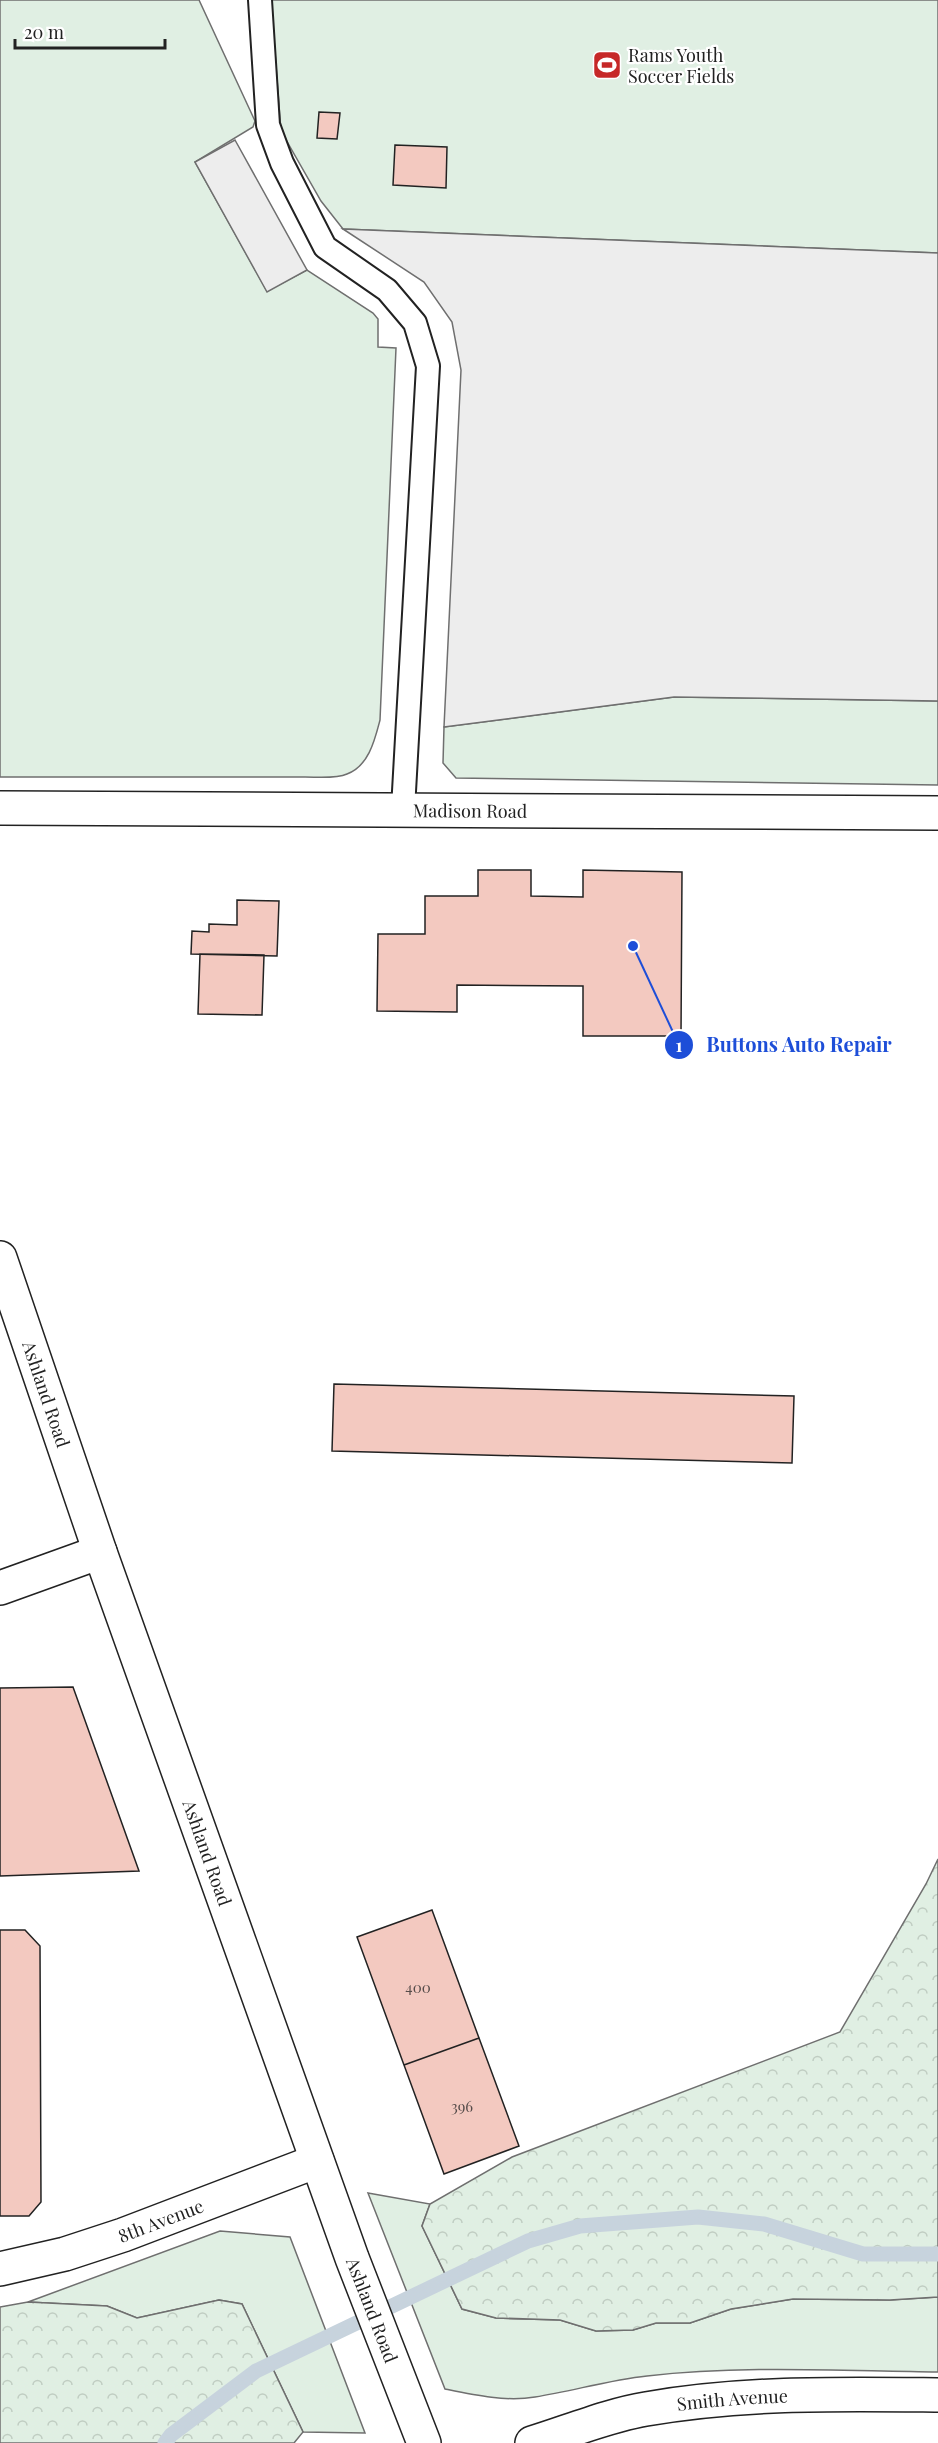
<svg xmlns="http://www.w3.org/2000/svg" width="938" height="2443" font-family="'Playfair Display',serif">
<defs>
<pattern id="forest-crowns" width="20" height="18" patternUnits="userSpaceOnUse" patternTransform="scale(1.5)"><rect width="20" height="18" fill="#e0efe3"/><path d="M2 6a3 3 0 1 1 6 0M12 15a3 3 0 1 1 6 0" fill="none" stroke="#c0cdc2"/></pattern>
</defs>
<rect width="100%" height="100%" fill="#fff"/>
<path fill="#e0efe3" stroke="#6f6f6f" stroke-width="1.5" d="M0 0H199L255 121 253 127 195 162 267 291 307 270 373 313 378 319V347L396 348 380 720C375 739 369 766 347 774 336 779 318 777 305 777H0Z
M271 0H938V253L343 229 321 201 281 131Z
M674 697 938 701V785L456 778 443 763 444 727Z
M368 2193 430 2204 422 2226 462 2309 496 2318 560 2320 596 2331 633 2330 656 2323H690L731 2309 793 2299 890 2300 938 2297V2372C841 2371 743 2365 647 2376 609 2380 573 2391 535 2397 506 2402 474 2395 445 2389Z
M220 2231 290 2237 365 2433 303 2432 242 2304 219 2300 137 2318 107 2306 28 2302Z"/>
<path fill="url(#forest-crowns)" stroke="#6f6f6f" stroke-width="1.5" d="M938 1859V2297L890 2300 793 2299 731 2309 690 2323H656L633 2330 596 2331 560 2320 496 2318 462 2309 422 2226 430 2204 512 2157 840 2032 926 1884Z
M219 2300 242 2304 303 2432 294 2443H0V2307L28 2302 107 2306 137 2318Z"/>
<path fill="#ededed" stroke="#6f6f6f" stroke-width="1.5" d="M235 140 307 270 267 292 195 162Z
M343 229 938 253V701L674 697 444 727 461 370 452 322 424 282Z"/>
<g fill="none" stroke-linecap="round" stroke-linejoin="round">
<path stroke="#c7d3dd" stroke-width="15" d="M165 2443 171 2435 256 2371 528 2241 580 2226 698 2217 764 2224 863 2254H938"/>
</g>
<path fill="#f3c9c0" stroke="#222" stroke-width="1.5" d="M319 112 340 113 337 139 317 138Z
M395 145 447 147 446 188 393 185Z
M478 870H531V896L583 897V870L682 872 681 1036H583V986L457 985V1012L377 1011 378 934H425V896H478Z
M237 900 279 901 277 956 191 954 192 931 209 932V924L237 925Z
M200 954 264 955 262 1015 198 1014Z
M334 1384 794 1396 792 1463 332 1451Z
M73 1687 139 1871 0 1876V1688Z
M432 1910 479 2038 404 2065 357 1937Z
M0 1930H25L40 1946 41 2202 29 2216H0Z
M479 2038 519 2146 444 2174 404 2065Z"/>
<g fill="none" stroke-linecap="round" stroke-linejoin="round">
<g stroke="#222" stroke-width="26">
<path id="lane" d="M260 0 268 125 282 163 325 247 387 290 415 323 428 366 403 809"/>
</g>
<g stroke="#222" stroke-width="36">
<g id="street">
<path d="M0 1588 100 1552"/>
<path id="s1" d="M0 2269 65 2254 123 2235 317 2161"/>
</g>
</g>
<g stroke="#222" stroke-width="36">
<g id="secondary">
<path id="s2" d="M0 808 938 813"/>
<path id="s3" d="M532 2443C568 2432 609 2415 646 2409 743 2392 840 2394 938 2395"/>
</g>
</g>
<g stroke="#222" stroke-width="36">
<g id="primary">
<path id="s4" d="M0 1258 100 1552 352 2258 424 2443"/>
</g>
</g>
<use href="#lane" stroke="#fff" stroke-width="22"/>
<use href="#street" stroke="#fff" stroke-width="33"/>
<use href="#secondary" stroke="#fff" stroke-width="33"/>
<use href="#primary" stroke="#fff" stroke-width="33"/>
</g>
<defs>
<g id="stadium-square" transform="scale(1.5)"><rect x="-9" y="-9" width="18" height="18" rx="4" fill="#c62828" stroke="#fff"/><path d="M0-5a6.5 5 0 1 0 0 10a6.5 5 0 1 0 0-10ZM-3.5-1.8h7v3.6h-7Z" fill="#fff"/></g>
</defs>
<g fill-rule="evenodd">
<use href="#stadium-square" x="607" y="65"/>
</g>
<g text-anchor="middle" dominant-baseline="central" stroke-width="4.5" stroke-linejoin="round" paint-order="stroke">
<g font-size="15" fill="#564c4a">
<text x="418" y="1987">400</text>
<text x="462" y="2106">396</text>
</g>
<g font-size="18" fill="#222" stroke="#fff" text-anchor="start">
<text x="628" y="55">Rams Youth<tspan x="628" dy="21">Soccer Fields</tspan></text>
</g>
<g font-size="18" fill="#222" stroke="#fff">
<text stroke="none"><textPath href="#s2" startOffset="470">Madison Road</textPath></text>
<text stroke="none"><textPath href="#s4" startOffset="144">Ashland Road</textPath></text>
<text stroke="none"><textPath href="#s4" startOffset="630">Ashland Road</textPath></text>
<text stroke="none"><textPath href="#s1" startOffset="168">8th Avenue</textPath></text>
<text stroke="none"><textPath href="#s4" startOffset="1116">Ashland Road</textPath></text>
<text stroke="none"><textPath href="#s3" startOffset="206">Smith Avenue</textPath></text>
</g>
</g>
<path fill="none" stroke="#1d4ed8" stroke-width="2" d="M633 946L679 1045"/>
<g fill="#1d4ed8" stroke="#fff" stroke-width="2">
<circle cx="633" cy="946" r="6"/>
<circle cx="679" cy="1045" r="15"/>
</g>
<g font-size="18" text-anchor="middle" font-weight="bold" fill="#fff">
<text x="679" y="1052">1</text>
</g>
<g font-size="20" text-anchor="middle" font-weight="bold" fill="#1d4ed8" stroke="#fff" stroke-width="4.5" stroke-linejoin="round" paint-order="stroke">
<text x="799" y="1052">Buttons Auto Repair</text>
</g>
<path d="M15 39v9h150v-9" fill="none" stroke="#222222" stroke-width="3"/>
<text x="24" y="39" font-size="18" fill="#222222" stroke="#ffffff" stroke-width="4.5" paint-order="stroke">20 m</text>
</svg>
